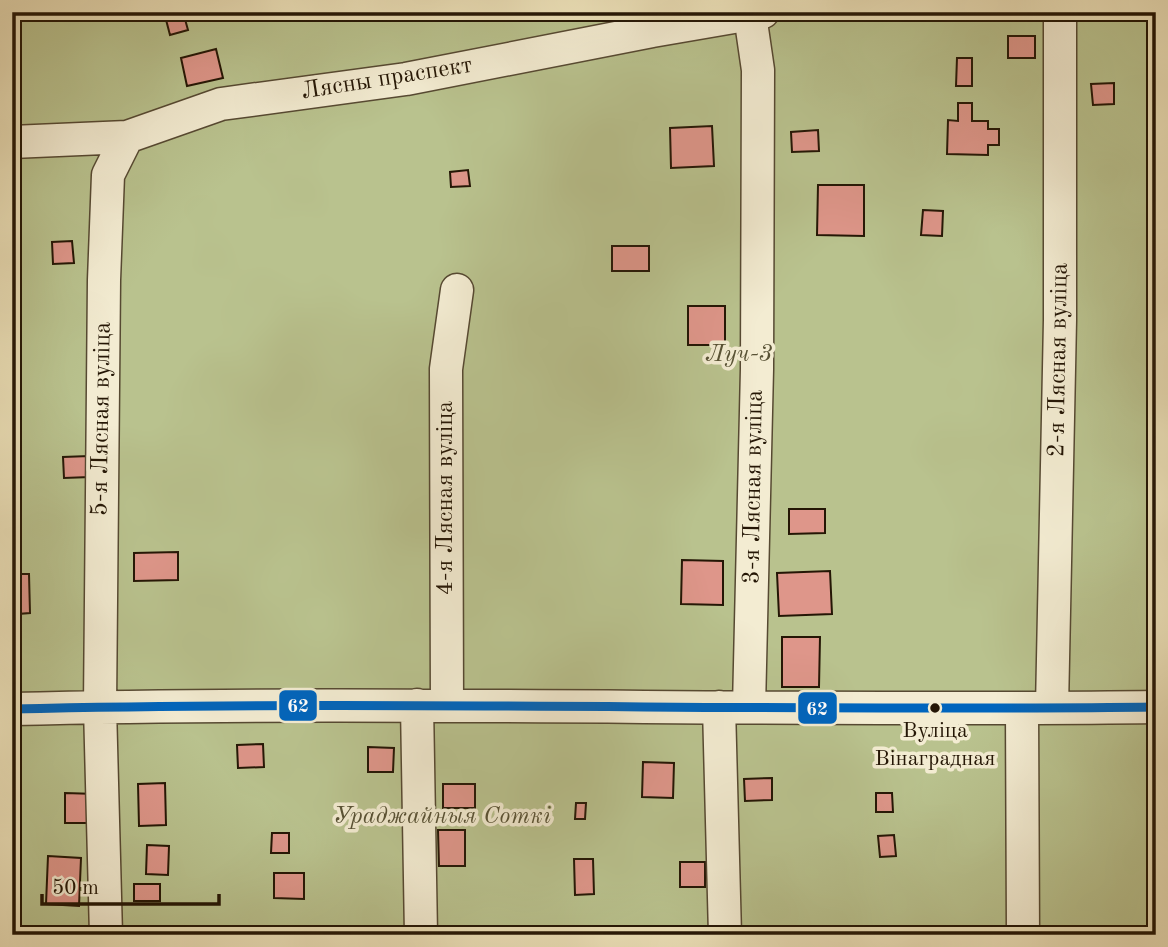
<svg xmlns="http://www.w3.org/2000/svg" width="1168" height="947" font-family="'Old Standard TT',serif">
<rect width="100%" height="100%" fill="#ece1b9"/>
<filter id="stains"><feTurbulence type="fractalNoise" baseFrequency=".00286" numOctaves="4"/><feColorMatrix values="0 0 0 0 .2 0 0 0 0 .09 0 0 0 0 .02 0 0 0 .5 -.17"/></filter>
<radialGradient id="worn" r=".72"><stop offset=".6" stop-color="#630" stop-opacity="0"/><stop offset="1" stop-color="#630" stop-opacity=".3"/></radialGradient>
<path fill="#b9c28e" stroke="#6e6c4a" stroke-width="2" d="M12 12H1156V935H12Z"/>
<path fill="#de968a" stroke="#241605" stroke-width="2" d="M164 12H183L188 30 170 35Z
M1008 36H1035V58H1008Z
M216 49 223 78 187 86 181 58Z
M957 58H972V86H956Z
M1114 83V104L1093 105 1091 84Z
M958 103H972V121H988V129H999V145H988V155L947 154 948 120 958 121Z
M712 126 714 166 671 168 670 128Z
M818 130 819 151 792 152 791 132Z
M468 170 470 186 451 187 450 172Z
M818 185H864V236L817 235Z
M923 210 943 211 942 236 921 235Z
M72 241 74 263 53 264 52 242Z
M612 246H649V271H612Z
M688 306H725V345H688Z
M89 456 90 477 64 478 63 457Z
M789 509H825V533L789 534Z
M178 552V580L134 581V553Z
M682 560 723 561V605L681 604Z
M830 571 832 614 779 616 777 573Z
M12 574H29L30 613 18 614V633H12Z
M782 637H820L819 687H782Z
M263 744 264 767 238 768 237 745Z
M368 747 394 748 393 772H368Z
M643 762 674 763 673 798 642 797Z
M772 778V800L745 801 744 779Z
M165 783 166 825 139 826 138 784Z
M443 784H475V808H443Z
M65 793 96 794V823H65Z
M876 793H892L893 812H876Z
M576 803H586L585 819H575Z
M438 830H465V866H439Z
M272 833H289V853H271Z
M894 835 896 856 880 857 878 836Z
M147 845 169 846 168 875 146 874Z
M48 856 81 858 79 906 46 904Z
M574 859H593L594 894 575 895Z
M680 862H705V887H680Z
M274 873H304V899L274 898Z
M134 884H160V901H134Z"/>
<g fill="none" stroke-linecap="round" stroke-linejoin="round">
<g stroke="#564932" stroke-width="35">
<path id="minor" d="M12 142 127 137 221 104 406 79 652 31 763 12
M417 705 421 935
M447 706 446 369 457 290
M719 707 725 935
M749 707 757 369 758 70 750 15
M1022 708 1023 935
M1052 708 1060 320V12
M12 709C393 700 775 712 1156 707
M106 935 100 707 104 280 108 175 127 137"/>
</g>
<use href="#minor" stroke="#f3ecd2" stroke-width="32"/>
<g stroke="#f3ecd2" stroke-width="14">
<path id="bus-1" d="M12 709C393 700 775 712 1156 707"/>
</g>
<use href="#bus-1" stroke="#0065bd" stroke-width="9"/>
</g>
<circle fill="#241605" stroke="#f3ecd2" stroke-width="2.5" cx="935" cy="708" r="6"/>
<g text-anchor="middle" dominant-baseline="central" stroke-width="7" stroke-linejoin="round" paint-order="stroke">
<g font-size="22" fill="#241605" stroke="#f3ecd2">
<text x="935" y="731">Вуліца<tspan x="935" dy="28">Вінаградная</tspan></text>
</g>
<g font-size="24" fill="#241605" stroke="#f3ecd2">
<text transform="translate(387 79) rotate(-9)">Лясны праспект</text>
<text transform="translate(1059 360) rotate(-89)">2-я Лясная вуліца</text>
<text transform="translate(102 419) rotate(-89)">5-я Лясная вуліца</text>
<text transform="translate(754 487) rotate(-89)">3-я Лясная вуліца</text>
<text transform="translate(446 498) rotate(-90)">4-я Лясная вуліца</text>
</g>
<g font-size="24" font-style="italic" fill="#585235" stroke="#f3ecd2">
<text x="739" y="355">Луч-3</text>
<text x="442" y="817">Ураджайныя Соткі</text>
</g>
</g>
<g stroke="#f3ecd2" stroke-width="2.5">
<rect x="278" y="689" width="40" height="33" rx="7" fill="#0065bd"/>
<rect x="797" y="691" width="41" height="34" rx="7" fill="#0065bd"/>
</g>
<g font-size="19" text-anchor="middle" font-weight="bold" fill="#fff">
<text x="298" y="712">62</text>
<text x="817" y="715">62</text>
</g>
<rect width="1168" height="947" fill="none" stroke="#ece1b9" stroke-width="42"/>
<rect x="14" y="14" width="1140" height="919" fill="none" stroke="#241605" stroke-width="3.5"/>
<rect x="21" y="21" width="1126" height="905" fill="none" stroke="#241605" stroke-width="2"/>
<path d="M42 894v10h177v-10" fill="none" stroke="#241605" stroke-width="3.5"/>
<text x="52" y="894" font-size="21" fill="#241605" stroke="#f3ecd2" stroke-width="5" paint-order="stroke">50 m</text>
<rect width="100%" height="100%" filter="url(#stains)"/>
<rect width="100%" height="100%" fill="url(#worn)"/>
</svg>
